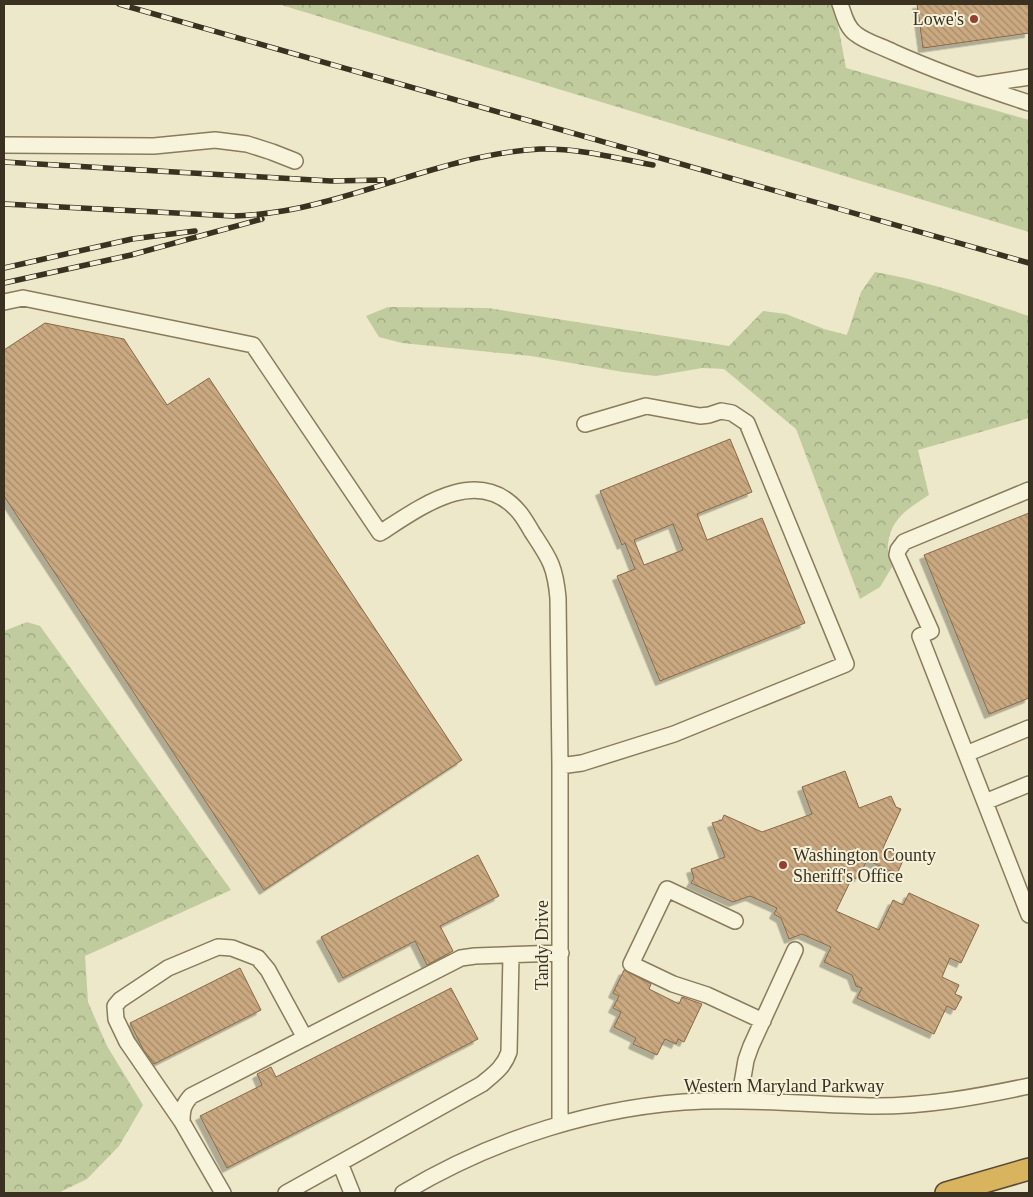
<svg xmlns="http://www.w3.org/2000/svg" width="1033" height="1197" font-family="'Times New Roman',serif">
<defs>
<pattern id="forest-crowns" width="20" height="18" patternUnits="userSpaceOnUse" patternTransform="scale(1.25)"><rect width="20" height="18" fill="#c0cc9d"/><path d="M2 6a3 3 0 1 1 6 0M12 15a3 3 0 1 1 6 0" fill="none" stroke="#9da680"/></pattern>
<pattern id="building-back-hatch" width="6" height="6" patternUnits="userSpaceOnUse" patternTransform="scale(1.25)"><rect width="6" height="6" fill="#caa981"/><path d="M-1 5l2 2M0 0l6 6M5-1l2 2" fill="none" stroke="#a58a69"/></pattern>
<filter id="shadow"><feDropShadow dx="-4.5" dy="4.5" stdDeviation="0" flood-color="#0004"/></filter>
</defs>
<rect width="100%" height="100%" fill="#ede8c9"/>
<path fill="url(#forest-crowns)" d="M278 4H834L846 68 1029 120V232Z
M875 272C927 281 978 299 1029 316V418L918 450 929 495C909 508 891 518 888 544 887 551 891 560 892 567L880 587 860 599 796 429 724 369 702 368 656 376 623 372 531 356 402 343 379 337 366 316 388 307 488 308 729 346 763 311 786 314 824 329 847 335 861 292Z
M27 622 40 626 231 890 85 956 88 1002 107 1046 143 1105 119 1146 87 1179 58 1193H4V631Z"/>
<path fill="url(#building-back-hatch)" stroke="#886945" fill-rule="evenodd" filter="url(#shadow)" d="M917 4H1029V33L923 48Z
M45 323 124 339 167 405 209 378 462 760 264 890 4 496V350Z
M730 439 752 492 697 514 707 540 762 518 805 623 660 681 617 576 635 569 625 543 622 545 600 491ZM673 524 683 550 644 565 634 540Z
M1029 513V698L989 714 924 555Z
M845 771 859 808 891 796 896 807 901 809 883 848 904 858 897 874 867 860 859 877 851 880 836 911 879 930 893 900 903 905 909 893 979 925 961 963 950 958 942 977 959 985 955 994 962 997 955 1010 947 1006 934 1034 857 998 862 988 856 986 852 975 824 962 831 947 802 934 789 939 781 918 774 914 777 908 750 896 733 902 691 883 694 878 691 869 725 857 712 823 722 820 724 815 762 832 812 814 802 787Z
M478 855 499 896 440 926 453 951 427 965 415 941 343 978 321 937Z
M240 968 261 1010 154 1064 143 1049 130 1023Z
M624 970 651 984 649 989 679 1004 682 997 702 1004 684 1042 678 1039 676 1044 665 1039 657 1055 633 1044 636 1038 614 1027 621 1012 613 1008 619 996 613 993Z
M451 988 478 1039 227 1168 200 1116 262 1085 257 1074 271 1067 276 1077Z"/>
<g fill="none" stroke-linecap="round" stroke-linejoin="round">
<g stroke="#897b5e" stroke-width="18">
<path id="minor" d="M840 4C844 14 846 27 856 34 866 42 881 46 893 52 938 72 983 88 1029 103
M979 85 1029 77
M4 145 154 146 215 140 247 144 272 152 295 161
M4 302 23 298 253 345 380 533C419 508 478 463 519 512 524 518 528 525 532 532 549 558 555 565 558 598L560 766V1123
M1029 490 904 542 898 550 897 555 931 631 920 636 1029 915
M966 754 1029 728
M560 766 582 763 674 734 846 664 747 423 732 413 721 411 709 415 700 416 646 406 585 424
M985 802 1029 784
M735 921 667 889 631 964 673 984 707 995 763 1021
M739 1101 746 1060 751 1046 795 950
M182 1122 127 1042 116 1019 115 1006 120 1000 168 968 218 947 232 948 258 958 268 970 305 1038
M340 1163 352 1193
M223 1193 182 1122C182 1110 183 1105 191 1096L461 958 475 956 561 953
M286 1193 482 1084C494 1074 504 1067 509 1052L511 955
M403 1193C493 1139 598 1105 703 1101 758 1099 813 1105 869 1106 923 1107 977 1097 1029 1086"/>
</g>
<g stroke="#584932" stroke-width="24">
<path id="highway" d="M946 1193 1029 1169"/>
</g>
<use href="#minor" stroke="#f8f4dc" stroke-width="15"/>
<use href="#highway" stroke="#d8b45e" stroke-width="21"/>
<g stroke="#3a3121" stroke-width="5.5">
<path id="rail" d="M119 4 1029 263
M4 162 331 181 384 180
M4 204 233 216C261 215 289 211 316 204 390 186 463 153 540 149 578 148 616 158 653 165
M4 268 132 239 195 231
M4 283 131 255 262 219"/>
</g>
<use href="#rail" stroke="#f5f1d9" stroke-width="4" stroke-dasharray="11" stroke-linecap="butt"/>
</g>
<g fill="#963e30" stroke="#f5f1d9" stroke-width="2">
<circle cx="974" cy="19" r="5"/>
<circle cx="783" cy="865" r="5"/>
</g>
<g text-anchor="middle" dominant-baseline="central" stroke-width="4" stroke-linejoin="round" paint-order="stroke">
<g font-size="18" fill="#3a3121" stroke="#f5f1d9" text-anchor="end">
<text x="964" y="19">Lowe's</text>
<text x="793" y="855" text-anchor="start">Washington County<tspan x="793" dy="21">Sheriff's Office</tspan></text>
</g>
<g font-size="18" fill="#3a3121" stroke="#f5f1d9">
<text transform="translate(542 945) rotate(-90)">Tandy Drive</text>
<text x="784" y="1086">Western Maryland Parkway</text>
</g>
</g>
<rect width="1033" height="1197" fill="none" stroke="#3a3121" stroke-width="10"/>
</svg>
